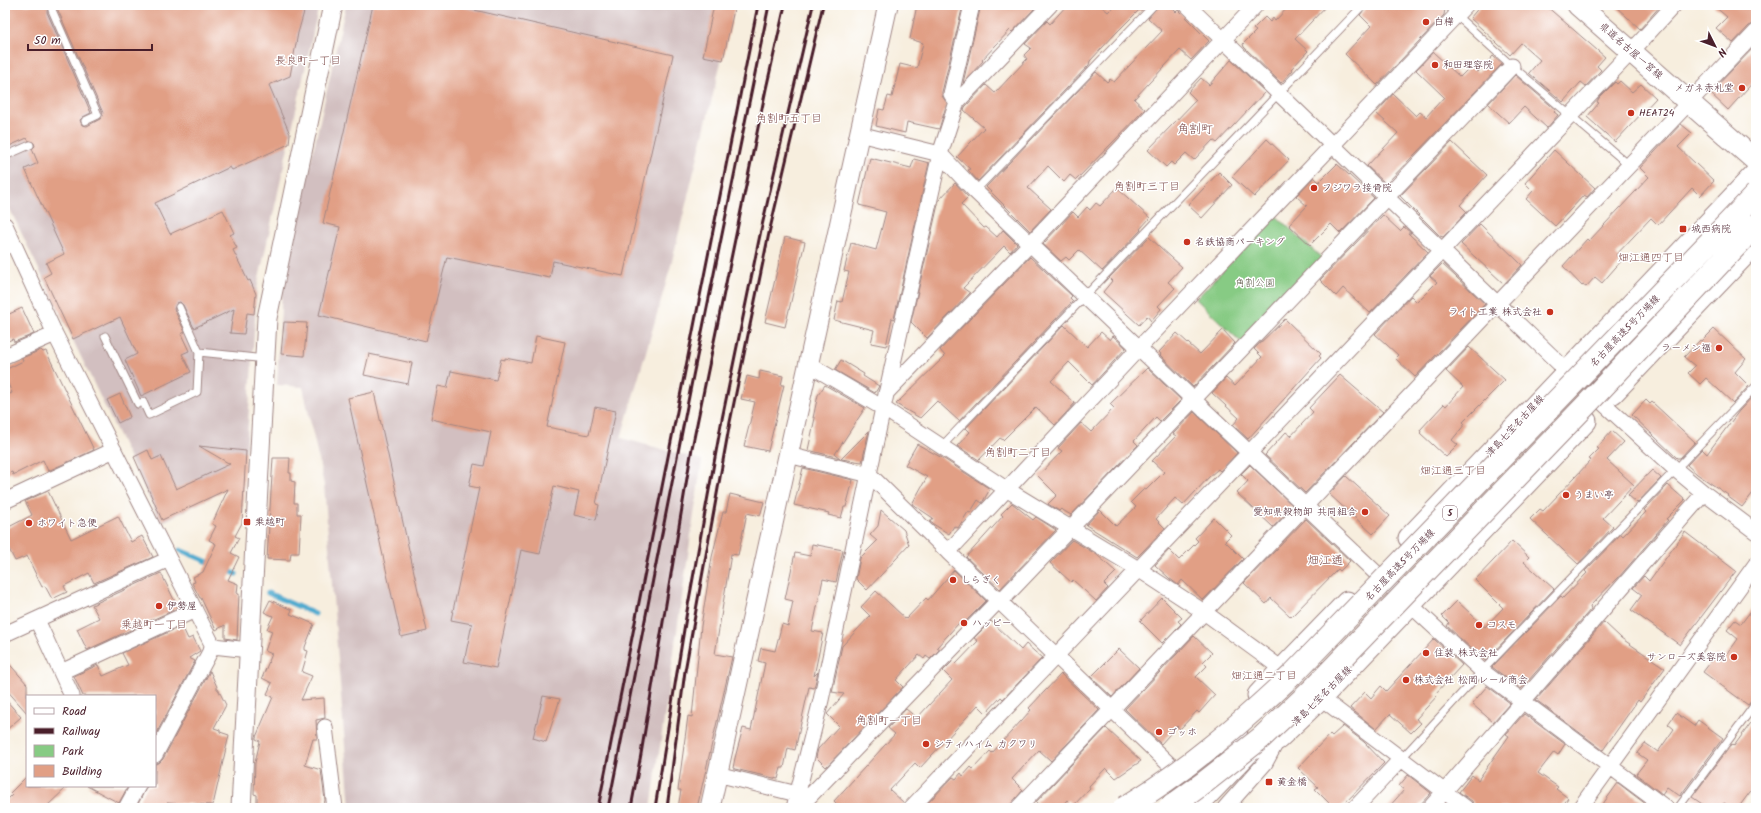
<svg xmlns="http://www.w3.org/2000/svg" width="1761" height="813" font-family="Kalam,'Klee One',sans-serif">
<rect width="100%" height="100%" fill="#fff"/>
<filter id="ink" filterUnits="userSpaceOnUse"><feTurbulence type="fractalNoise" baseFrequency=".025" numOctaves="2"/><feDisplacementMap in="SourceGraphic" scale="8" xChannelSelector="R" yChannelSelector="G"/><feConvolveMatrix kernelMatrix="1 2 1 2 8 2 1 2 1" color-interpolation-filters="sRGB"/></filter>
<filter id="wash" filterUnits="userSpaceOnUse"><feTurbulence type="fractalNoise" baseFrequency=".012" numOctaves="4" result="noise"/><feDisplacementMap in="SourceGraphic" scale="16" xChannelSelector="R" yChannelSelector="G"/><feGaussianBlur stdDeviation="0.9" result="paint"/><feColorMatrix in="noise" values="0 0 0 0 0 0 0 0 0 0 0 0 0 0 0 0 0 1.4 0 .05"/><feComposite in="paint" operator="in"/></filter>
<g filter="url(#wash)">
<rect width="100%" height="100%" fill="#f7eede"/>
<path fill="#d2bfc0" d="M5 5H319L257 288 245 469 235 468 220 493 161 523 5 199Z
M346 5H735L670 269 621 438 702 460 651 808H350L324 485 303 387 277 385 282 290Z"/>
<path fill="#87cb84" stroke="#687558" d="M1275 215 1323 259 1243 344 1196 299Z"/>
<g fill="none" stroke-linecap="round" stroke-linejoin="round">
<path stroke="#51abcf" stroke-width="5" d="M180 550 213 564
M226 570 236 574
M268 593 315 614"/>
</g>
<g id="blocks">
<path fill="#e19f85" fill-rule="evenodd" d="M5 5H306L298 33 290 76 269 85 290 134 289 144 232 170 230 167 155 203 170 234 223 210 234 233 230 235 237 248 233 250 248 281 250 280 256 294 254 314 247 313 244 334 230 333 234 309 194 328 183 305 180 302 177 303 174 309 185 332 181 334 189 351 182 354 191 372 141 396 125 360 137 354 120 317 73 339 44 277 51 273 46 263 64 254 25 169 38 163 32 149 35 146 34 143 28 140 27 138 5 148ZM50 5 55 6 57 8 103 113 100 119 87 126 82 125 80 120 83 117 91 113 47 12 48 7Z
M373 5H452L673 55 623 276 553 261 550 278 447 257 426 341 319 315 340 227 323 223Z
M714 5H735L723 60 703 56Z
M917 5H963L942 92V96L947 103 939 129 907 122 905 133 876 126 879 109 884 110 888 96 892 97 900 64 917 68 923 43 910 39Z
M981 5H1029L1034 9 1012 32 1010 30 982 60 983 61 963 83Z
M1067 5H1100L1108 12 1115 5H1147L1141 11 1139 10 1115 34 1090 61 1089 65 978 181 968 170 970 169 957 157 984 128 964 110 965 107 986 85 995 93 1027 59 1024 55 1031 48 1025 44 1047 21 1050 24Z
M1159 5H1169L1176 12 1178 10 1209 41 1191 60 1180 50 1134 99 1145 109 1076 180 1070 175 1064 182 1048 166 1028 188 1051 209 1030 231 986 187 1096 72 1107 82 1110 79 1114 82 1162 31 1148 18Z
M1290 5H1327L1295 39 1308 51 1291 69 1293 70 1281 83 1244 47 1243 44 1256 31 1253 29 1265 17 1270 22 1273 18 1275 21Z
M1368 5H1440L1445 9 1444 15 1377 85 1345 54 1371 26 1360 15Z
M1481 5H1545L1605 57 1597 66 1601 70 1586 86 1581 82 1563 102 1529 73 1540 60 1521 43 1510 55 1470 18Z
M1614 5H1661L1640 29Z
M1713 5H1756V23L1749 26 1733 43 1716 28 1727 17Z
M1756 45V79L1728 110 1710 93Z
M1433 52 1460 77 1471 66 1478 72 1493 56 1502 64 1386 184 1367 166 1398 133 1376 113 1393 94 1416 116 1420 112 1426 117 1444 97 1416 70Z
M1231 60 1265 92 1217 143 1213 140 1194 160 1186 153 1174 165 1171 162 1166 167 1148 150 1196 100 1188 92 1201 78 1209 85Z
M1515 75 1556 110 1554 112 1558 115 1547 128 1524 107 1509 123 1488 104Z
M1620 81 1632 92 1641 84 1656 98 1615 142 1587 117 1599 103 1597 102 1599 98 1615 82 1617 84Z
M1681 124 1692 133 1678 147 1714 181 1700 196 1692 188 1658 225 1651 218 1616 255 1622 260 1602 283 1595 277 1586 287 1583 285 1582 286 1563 266 1587 239 1589 241 1649 177 1640 168Z
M1267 139 1289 160 1254 197 1232 177Z
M1452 142 1487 175 1460 205 1467 212 1443 237 1440 236 1400 196Z
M1554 150 1595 188 1587 197 1584 195 1555 226 1526 199 1533 191 1525 183Z
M870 158 911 168 914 159 929 163 894 319 892 318 886 346 871 343 874 330 834 320 838 301 842 302 849 272 844 271 851 243 876 250 886 212 859 205Z
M1337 164 1374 198 1340 233 1331 224 1310 245 1289 225 1307 206 1296 196 1314 177 1319 182Z
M1219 172 1232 185 1202 218 1188 205Z
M955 183 968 197 961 204 984 228 986 227 997 237 1003 230 1017 244 1010 252 1004 246 963 288 970 293 927 338 911 322 939 200Z
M1117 188 1150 218 1140 229 1141 230 1102 271 1079 250 1069 260 1066 257 1061 261 1043 244 1073 212 1078 217 1087 207 1090 210 1096 203 1100 206Z
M1383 215 1400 231 1404 227 1411 233H1408L1428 252 1370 313 1343 288 1336 296 1320 280Z
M1480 224 1522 265 1504 284 1461 244Z
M785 237 805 242 785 327 765 322Z
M1149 237 1182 267 1168 282 1175 288 1158 306 1161 309 1151 321 1147 316 1139 325 1103 292 1112 281 1109 278Z
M1030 257 1072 296 1070 298 1073 301 959 421 937 401 920 418 896 404 945 356 940 350Z
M1442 264 1485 304 1415 377 1395 358 1398 355 1375 334 1411 296 1417 302 1437 282 1430 276Z
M22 308 34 334 14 342 13 339 5 342V316Z
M1285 319 1321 354 1319 356 1321 358 1248 439 1233 425 1239 418 1212 393 1226 378 1235 386 1262 357 1254 349Z
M284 322 307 323 304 356 281 354Z
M1064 325 1087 347 1101 332 1110 340 1113 336 1126 348 1092 385 1069 362 1051 381 1075 403 1055 425 1036 407 1003 440 1000 438 979 460 957 446 970 432 966 428Z
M1714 329 1746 359 1735 372 1749 386 1733 403 1706 378 1700 384 1688 373 1695 366 1684 357 1700 340 1702 341Z
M1223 330 1235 343 1193 387 1160 355 1161 354 1159 352 1177 333 1200 354Z
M536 336 565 342 547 427 589 435 595 407 616 411 596 504 599 505 596 520 574 515 579 492 554 486 540 554 521 550 496 668 464 662 472 624 451 620 479 488 469 486 474 464 484 466 491 432 431 419 438 386 447 388 451 371 496 380 501 359 505 360V358L531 363Z
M1469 347 1505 380 1463 422 1465 424 1452 440 1458 445 1446 457 1420 433 1421 432 1420 430 1444 404 1446 406 1463 387 1446 371Z
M41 350 43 352 46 351 94 450 48 471 43 460 13 475 12 472 5 475V396L12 393 5 377V370L23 361 22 358Z
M369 354 412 363 408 384 364 375Z
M841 360 864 374 863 376 879 386 875 393 835 370Z
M1147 368 1181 400 1160 421 1156 417 1134 441 1138 445 1071 515 1061 509 1059 511 1048 504 1057 495 1038 476 1062 451 1058 448 1081 423 1091 432 1114 408 1110 404Z
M760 371 783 376 781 385H784L768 451 744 446 755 402 741 399 747 376 759 379Z
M1340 375 1383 412 1305 493 1265 455 1286 432 1291 436 1313 412 1309 408Z
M825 385 865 408 835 454 840 458 808 450 815 418H813L818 395Z
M374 392 427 631 401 637 348 398Z
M1756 393V489L1742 507 1727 496 1728 495 1697 474 1687 465 1702 449 1707 454 1739 411Z
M120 394 130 417 118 423 107 400Z
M1646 400 1650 404 1652 402 1695 442 1680 458H1677L1632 415Z
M1194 412 1237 453 1220 471 1218 469 1209 477 1183 505 1175 498 1156 519 1165 528 1142 552 1137 557 1086 525 1100 510 1116 526 1136 507 1131 502 1144 489 1146 490 1164 472 1152 461 1176 436 1173 434Z
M869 431 862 462 841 459Z
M1612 431 1624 442 1607 460 1634 485 1603 518 1613 527 1578 564 1530 519 1540 509 1543 511 1591 460 1589 459 1599 449 1597 448Z
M917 444 944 459 990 489 982 503 978 500 970 513 968 512 958 528 954 526 949 534 930 522 933 518 912 504 927 477 905 465Z
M199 446 246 451 242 523 235 536 239 538 231 553 239 557 228 580 238 584 237 594H239L237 640 225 638V625L216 630 201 598H200L192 583 195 582 193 577 203 572 216 544 209 540 216 526 212 524 228 489 162 520 134 457 148 450 152 460 161 456 176 489 230 464Z
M273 458H290L289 473H291V481L295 482 294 503H297V514H301L299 553H291L290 560 267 559Z
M1250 465 1293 506 1273 527 1237 493 1248 481 1241 474Z
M803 468 853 480 846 507H844L841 518 828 515 829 513 794 505Z
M1652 470 1661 478 1637 503 1628 495Z
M1346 476 1390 516 1373 534 1329 494Z
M1668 485 1685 500 1666 519 1668 520 1619 577H1618L1590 606 1591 609 1521 689 1492 667 1561 596 1563 598 1587 573 1585 571 1621 534 1623 536 1646 512 1644 510Z
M48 491 71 539 118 516 131 542 142 536 153 557 94 583 89 573 64 586 67 592 52 599 45 586 42 587 27 556 15 561 5 541V529L32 515 25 501Z
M730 494 764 502 760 516 747 513 738 555 731 554 715 654 732 657 697 808H678L681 790H678L688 716 692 717 701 626 712 557 723 512H726Z
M1012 503 1033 520 1036 517 1056 530 1000 589 966 557 1003 516 1001 514Z
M881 510 904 530 909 545 867 590 856 579 860 558 877 541 870 535 878 526Z
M1214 518 1231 535 1225 541 1243 559 1203 600 1182 580 1178 585 1169 578 1155 565 1169 550 1179 560 1198 541 1195 538Z
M1306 519 1350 561 1340 571 1338 569 1291 617 1271 598 1266 604 1244 583Z
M1685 532 1736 571 1680 645 1631 610 1642 595 1633 588 1644 576 1649 581Z
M1072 540 1096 554 1116 572 1104 584 1108 588 1096 601 1073 580 1071 582 1050 563Z
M1512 541 1529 557 1524 562 1554 589 1485 661 1447 626 1449 623 1442 616 1457 601 1485 627 1503 608 1475 580Z
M812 544 843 550 836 582 823 579 812 631 823 633 814 676 818 672 814 688 809 687 795 750 788 748 784 768H781L778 779 735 769 733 768 735 758 743 728 751 730 765 663 758 661 761 648 775 651 782 624 788 626 793 601 785 599 795 553 810 556Z
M954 570 986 601 961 626 959 623 937 647 940 649 930 659 926 656 924 659 919 655 896 680 903 687 826 767 816 757 818 749 839 726 827 714 844 694 832 692 842 646 870 616 861 607 876 591 906 619 926 598 928 600Z
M161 573 178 608 87 650 77 629 99 618 92 605Z
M1162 598 1182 618 1178 621 1181 624 1162 643 1140 621Z
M270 600 292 610 290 614 314 624 305 647V650L308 651 302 672 312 676 301 700 324 698 325 718 316 720 317 739H313L305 765 321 770 325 800 323 808H257V795L254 794 255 763 260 741 256 739V737L273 697 267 694 272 683 262 678 272 654 265 651 272 631 267 629 273 616 264 612Z
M1756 604V698L1752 700 1748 705 1703 672 1716 655 1723 660 1738 639 1727 630 1735 620 1741 624Z
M991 621 1021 650 1026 644 1042 658 1003 699 1001 697 986 713 978 705 920 768 915 763 890 790 904 803 902 808H841L834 801 895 734 888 728 906 709 917 718 952 680 943 671 953 661 956 664 978 641 974 638Z
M1604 622 1621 638 1665 668 1640 702 1638 700 1603 750 1536 700Z
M182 626 188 639 193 637 200 651 189 658 195 661 155 736V696H83L74 676 98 665 103 676 128 665 122 653Z
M1194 636 1212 653 1203 662 1207 666 1196 677 1215 695 1199 713 1197 711 1180 729 1177 726 1161 744 1125 709Z
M1434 639 1462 665 1435 694 1437 696 1416 719 1421 723 1411 733 1390 714 1376 729 1350 708 1365 692 1371 698 1381 686 1386 691Z
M1119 649 1139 668 1112 697 1091 677Z
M5 659 27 684V713L5 688Z
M210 671 217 687V689H218L226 705 214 728 220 730V732L229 735 213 805 167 803 177 808H136L147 786H155V764L159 763 163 759Z
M1061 674 1099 710 1051 761 1039 750 1012 779 1023 790 1008 808H923L953 777 956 779 961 773 963 776 971 767 973 769 990 751 992 753 1031 710 1029 708Z
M1487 686 1510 703 1493 722 1472 704Z
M543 696 560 699 546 742 533 738Z
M5 699 21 717 5 731Z
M1676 713 1694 726 1698 720 1723 738 1680 796 1667 787 1662 794 1636 774 1647 760 1637 753 1645 743 1658 752 1674 729 1668 724Z
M1524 714 1565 744 1558 755 1554 752 1538 773 1558 787 1556 789 1568 798 1561 808H1475L1472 801 1459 792 1472 775 1478 780 1509 736 1506 734Z
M1756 716V784L1738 808H1732L1724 803 1720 808H1708L1692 797 1732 744 1734 746Z
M1343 726 1364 742 1384 763 1340 808H1334L1315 789 1318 787 1298 768 1330 734 1332 736Z
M1106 728 1141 761 1116 778 1106 768 1089 786 1090 788 1073 806 1067 800 1060 808H1042L1036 802Z
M1408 775 1431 793 1417 808H1388L1404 790 1399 786Z
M27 776V786H68L45 808H5V802L12 795 10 793Z
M1618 783 1651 808H1600Z
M87 786H128L119 803Z"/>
</g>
</g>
<g filter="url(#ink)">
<use href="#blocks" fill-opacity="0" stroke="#a08684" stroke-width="1"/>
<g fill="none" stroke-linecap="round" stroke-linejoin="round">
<g stroke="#a08684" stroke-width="9">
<path id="service" d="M1448 5 1456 15 1512 66 1629 165
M52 10 98 115 85 121
M5 156 30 145
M975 191 1154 5
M179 307 199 352 265 359
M105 336 138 404 143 402 149 415 197 392 199 352
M942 446 1363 5
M1401 759 1482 671 1756 386
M1678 808 1756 703"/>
</g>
<g stroke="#a08684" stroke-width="17">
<path id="minor" d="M1187 5 1567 371
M957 102 951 94 972 5
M859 134 940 154 975 191 1139 348 1376 573 1482 671 1666 808
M5 225 55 334 213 646 249 650
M5 356 55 334
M808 364 883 408 1006 489 1138 569 1204 612 1282 669
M886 393 1031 243 1256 5
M1603 403 1675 469 1704 493 1756 532
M788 455 870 475 948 552 1139 348 1466 5
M5 501 114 450
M948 552 1176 771 1167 776
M999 603 1512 66
M37 620 72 696
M5 634 169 559
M61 672 195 610
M1321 698 1466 808
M325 727 335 808
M155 755 213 646
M717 774 797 794 804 800
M805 801 998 601
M126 808 138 786
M794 808 821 700 883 408 940 154 957 102 1050 5
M911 808 1631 52 1674 5
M1018 808 1756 32
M1225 808 1265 763 1278 739
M1355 808 1401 759
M1430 808 1704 493
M1580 808 1756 564"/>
</g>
<g stroke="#a08684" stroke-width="21">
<path id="tertiary" d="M241 808 267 318 333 5
M710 808 888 5"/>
</g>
<g stroke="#a08684" stroke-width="23">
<path id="secondary" d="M1578 5 1756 161
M1613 393 1756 243
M1409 538 1756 173
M1258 695 1282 669 1347 602
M1193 783 1235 738 1237 729
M1195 808 1251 750 1278 739 1321 698 1586 421"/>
</g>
<use href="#service" stroke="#fff" stroke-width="7"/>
<use href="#minor" stroke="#fff" stroke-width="15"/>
<use href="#tertiary" stroke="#fff" stroke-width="19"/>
<use href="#secondary" stroke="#fff" stroke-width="21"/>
<path stroke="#4a1f2b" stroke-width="3" d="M598 808 758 5
M608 808 693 376 769 5
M631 808 641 754 692 448 766 89 785 5
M655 808 687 611 722 419 761 230 813 5
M667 808 685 671 730 422 769 233 823 5"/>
<g stroke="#a08684" stroke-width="24" stroke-linecap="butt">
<path id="motorway-bridge" d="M1124 808C1186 771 1239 725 1292 675L1756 194
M1169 808 1205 782 1261 738 1312 690 1587 404 1756 225"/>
</g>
<use href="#motorway-bridge" stroke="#fff" stroke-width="22"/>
</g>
</g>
<g fill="#c8321e" stroke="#fff" stroke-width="1.5">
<circle cx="1426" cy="22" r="4"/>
<circle cx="1435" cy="65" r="4"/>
<circle cx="1742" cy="88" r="4"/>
<circle cx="1631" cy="113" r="4"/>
<circle cx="1314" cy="188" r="4"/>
<rect x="1679" y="225" width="8" height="8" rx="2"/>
<circle cx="1187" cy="242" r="4"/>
<circle cx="1550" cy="312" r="4"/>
<circle cx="1719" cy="348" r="4"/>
<circle cx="1566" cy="495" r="4"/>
<circle cx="1365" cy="512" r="4"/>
<rect x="243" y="518" width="8" height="8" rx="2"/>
<circle cx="29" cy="523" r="4"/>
<circle cx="953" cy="580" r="4"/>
<circle cx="159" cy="606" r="4"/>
<circle cx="964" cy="623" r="4"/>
<circle cx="1479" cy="625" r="4"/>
<circle cx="1426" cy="653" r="4"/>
<circle cx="1734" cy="657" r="4"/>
<circle cx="1406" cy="680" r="4"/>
<circle cx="1159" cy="732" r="4"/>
<circle cx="926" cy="744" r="4"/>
<rect x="1265" y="778" width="8" height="8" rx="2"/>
</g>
<g text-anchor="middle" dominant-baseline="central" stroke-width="3" stroke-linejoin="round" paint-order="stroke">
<rect fill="#fff" stroke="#80626b" stroke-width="1" x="1443" y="506" width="14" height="14" rx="3"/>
<g font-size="9" font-weight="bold" fill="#4a1f2b">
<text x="1450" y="513">5</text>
</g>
<g font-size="10" fill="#4a1f2b" stroke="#fff" text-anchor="start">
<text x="1434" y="22">白樺</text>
<text x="1443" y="65">和田理容院</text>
<text x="1734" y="88" text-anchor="end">メガネ赤札堂</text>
<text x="1639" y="113">HEAT24</text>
<text x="1322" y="188">フジワラ接骨院</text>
<text x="1691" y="229">城西病院</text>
<text x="1195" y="242">名鉄協商パーキング</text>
<text x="1542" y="312" text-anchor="end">ライト工業 株式会社</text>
<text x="1711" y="348" text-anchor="end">ラーメン福</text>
<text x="1574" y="495">うまい亭</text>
<text x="1357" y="512" text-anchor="end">愛知県穀物卸 共同組合</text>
<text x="255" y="522">乗越町</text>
<text x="37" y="523">ホワイト急便</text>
<text x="961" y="580">しらぎく</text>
<text x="167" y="606">伊勢屋</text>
<text x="972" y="623">ハッピー</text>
<text x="1487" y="625">コスモ</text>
<text x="1434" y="653">住装 株式会社</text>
<text x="1726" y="657" text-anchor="end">サンローズ美容院</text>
<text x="1414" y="680">株式会社 松岡レール商会</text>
<text x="1167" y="732">ゴッホ</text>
<text x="934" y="744">シティハイム カクワリ</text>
<text x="1277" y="782">黄金橋</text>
</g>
<g font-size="10" fill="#4a1f2b" stroke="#fff">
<text transform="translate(1631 51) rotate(41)">県道名古屋一宮線</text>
<text transform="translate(1625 331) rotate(-46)">名古屋高速5号万場線</text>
<text transform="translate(1515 426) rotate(-47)">津島七宝名古屋線</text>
<text transform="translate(1400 565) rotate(-46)">名古屋高速5号万場線</text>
<text transform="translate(1322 696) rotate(-45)">津島七宝名古屋線</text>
</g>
<g font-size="10" fill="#5f5b4a" stroke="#fff">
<text x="1255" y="283">角割公園</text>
</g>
<g font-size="11" fill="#7f4c4a" stroke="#fff">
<text x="308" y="61">長良町一丁目</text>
<text x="789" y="119">角割町五丁目</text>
<text x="1147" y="187">角割町三丁目</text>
<text x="1651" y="258">畑江通四丁目</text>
<text x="1018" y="453">角割町二丁目</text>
<text x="1453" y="471">畑江通三丁目</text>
<text x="154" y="625">乗越町一丁目</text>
<text x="1264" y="676">畑江通二丁目</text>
<text x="889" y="721">角割町一丁目</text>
</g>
<g font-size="12" fill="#7f4c4a" stroke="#fff">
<text x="1195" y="129">角割町</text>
<text x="1325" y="560">畑江通</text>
</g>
</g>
<rect width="1761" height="813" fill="none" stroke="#fff" stroke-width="20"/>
<rect x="26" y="695" width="130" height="92" fill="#ffffff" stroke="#b7a5aa"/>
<rect x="34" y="708" width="20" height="6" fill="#ffffff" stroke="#b7a5aa"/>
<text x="62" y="715" font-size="12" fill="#4a1f2b">Road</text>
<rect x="34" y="728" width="20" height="6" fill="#4a1f2b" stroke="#b7a5aa"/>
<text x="62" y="735" font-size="12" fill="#4a1f2b">Railway</text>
<rect x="34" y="745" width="20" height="12" fill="#87cb84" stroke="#b7a5aa"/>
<text x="62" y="755" font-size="12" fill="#4a1f2b">Park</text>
<rect x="34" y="765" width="20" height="12" fill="#e19f85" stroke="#b7a5aa"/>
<text x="62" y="775" font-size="12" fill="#4a1f2b">Building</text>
<g transform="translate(1715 46) rotate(132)" stroke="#ffffff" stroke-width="3" paint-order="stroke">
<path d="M0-3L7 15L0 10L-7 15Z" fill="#4a1f2b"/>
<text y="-6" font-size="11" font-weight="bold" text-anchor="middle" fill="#4a1f2b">N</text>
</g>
<path d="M28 44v6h124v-6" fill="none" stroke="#4a1f2b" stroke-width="2"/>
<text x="34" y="44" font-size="12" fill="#4a1f2b" stroke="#ffffff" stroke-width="3" paint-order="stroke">50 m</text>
</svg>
